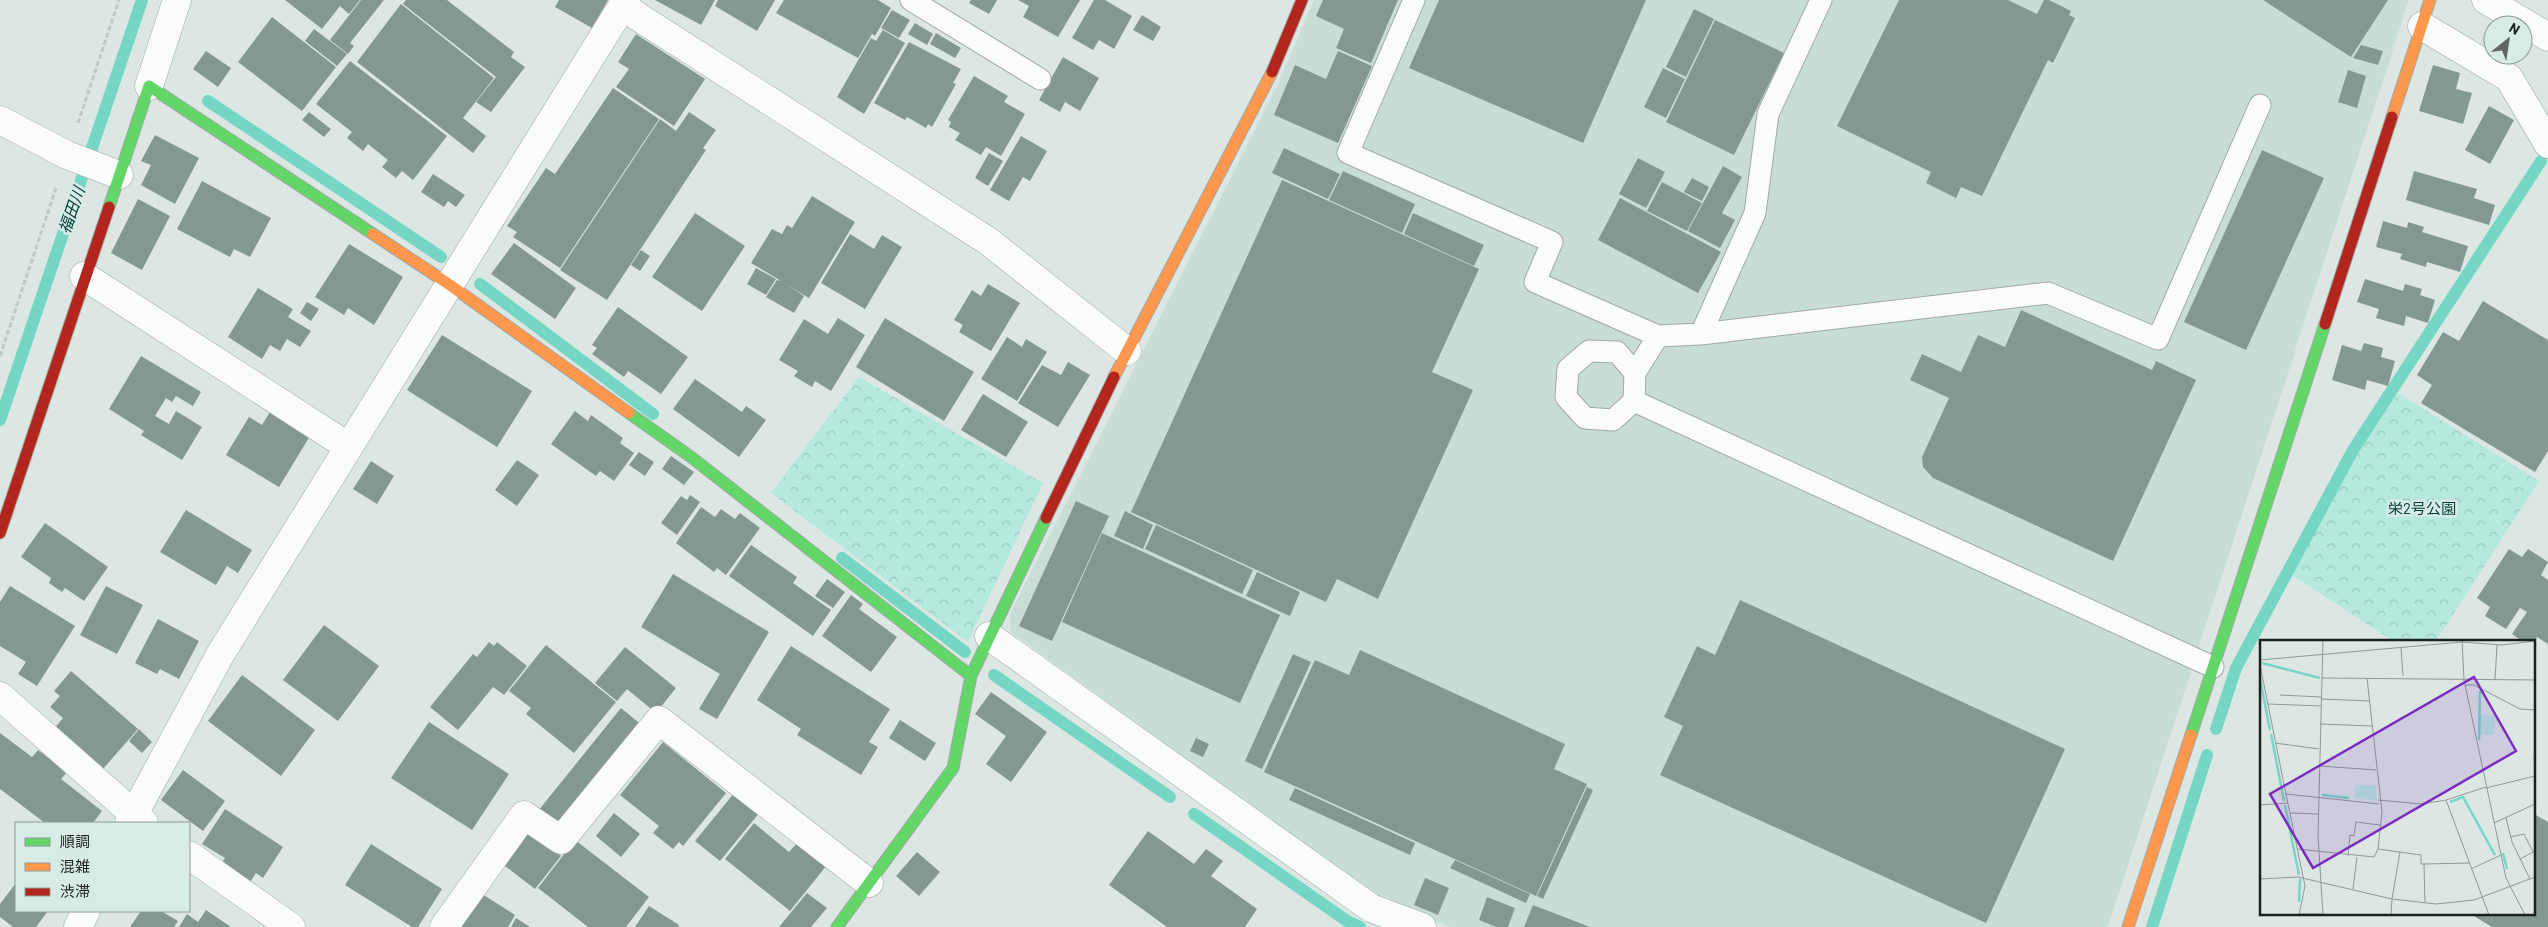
<svg xmlns="http://www.w3.org/2000/svg" width="2548" height="927" font-family="Barlow,'Noto Sans JP',sans-serif">
<defs>
<pattern id="park-crowns" width="20" height="18" patternUnits="userSpaceOnUse" patternTransform="scale(1.25)"><rect width="20" height="18" fill="#b6e9de"/><path d="M2 6a3 3 0 1 1 6 0M12 15a3 3 0 1 1 6 0" fill="none" stroke="#9cc8be"/></pattern>
</defs>
<rect width="100%" height="100%" fill="#dce7e4"/>
<path fill="#c9ddd8" d="M1314 0H2409L2108 927H1450L1379 899 1011 632 1010 614 1279 82Z"/>
<path fill="url(#park-crowns)" d="M859 377 1043 483 968 642 771 493Z
M2398 393 2539 481 2436 641H2393L2292 575 2358 452Z"/>
<g fill="none" stroke-linecap="round" stroke-linejoin="round">
<path stroke="#76d6c4" stroke-width="12" d="M208 101 441 257
M480 284 653 414
M0 420 142 0
M842 558 965 652
M994 675 1170 797
M2216 729 2236 668 2353 450 2541 161
M1194 814 1347 921 1360 927
M2152 927 2207 755"/>
</g>
<path fill="#859793" d="M285 0H360L349 14 340 6 322 29Z
M361 0H384L350 43 354 46 348 54 330 40Z
M406 0H447L514 52 511 57 525 67 491 112 476 102 496 77 403 4Z
M559 0H608L592 28 555 7Z
M655 0H715L701 25Z
M718 0H775L757 31 715 6Z
M784 0H878L891 8 875 36 872 34 858 58 776 13Z
M971 0H997L989 14 969 3Z
M1018 0H1080L1058 37 1023 17 1029 6Z
M1094 0H1105L1132 16 1114 49 1099 40 1093 50 1072 38Z
M1323 0H1398L1371 63 1336 48 1344 29 1316 16Z
M1439 0H1646L1583 143 1409 68Z
M1899 0H2008L2037 14 2044 0H2049L2071 11 2069 15 2075 18 2053 63 2048 60 1982 196 1961 187 1956 198 1926 183 1931 172 1837 126Z
M2263 0H2388L2351 57Z
M401 4 494 78 463 118 486 136 473 153 357 62Z
M1694 9 1714 19 1686 77 1666 67Z
M892 10 910 20 899 38 881 28Z
M1142 15 1161 27 1153 41 1133 30Z
M272 17 336 67 302 111 238 62Z
M1715 20 1784 53 1734 155 1666 122Z
M915 23 933 34 927 45 908 34Z
M314 29 347 54 337 66 305 41Z
M883 30 905 43 864 114 837 97 871 38 876 41Z
M936 33 961 48 955 58 930 44Z
M636 34 705 79 674 126 616 87 629 69 618 62Z
M909 42 961 69 953 83 956 84 932 127 928 124 926 128 907 117 905 120 874 103Z
M2361 45 2383 51 2378 65 2353 58Z
M206 51 231 68 218 87 193 69Z
M1338 51 1372 66 1338 143 1274 115 1295 65 1326 79Z
M1063 57 1099 78 1080 111 1065 102 1060 112 1039 100Z
M350 61 447 136 413 180 402 171 396 178 382 167 388 160 368 144 363 151 347 138 352 132 316 104Z
M2433 65 2460 73 2456 89 2472 93 2463 124 2419 111Z
M1663 68 1685 79 1666 118 1644 107Z
M2348 70 2366 76 2357 108 2338 102Z
M974 76 1008 96 1004 102 1025 114 1001 156 986 147 981 155 955 140 960 133 949 127 951 122 948 120Z
M613 88 659 119 560 268 513 237 517 232 507 226 546 168 555 174Z
M2489 106 2514 120 2490 164 2465 150Z
M309 112 331 129 324 137 302 120Z
M689 112 716 130 703 148 706 150 607 300 560 270 660 119 676 131Z
M155 135 199 158 175 204 141 185 151 165 141 161Z
M1021 136 1047 151 1030 181 1023 177 1009 201 990 190Z
M1284 148 1340 174 1328 199 1272 173Z
M2262 150 2324 178 2246 350 2184 322Z
M989 153 1003 161 988 186 975 178Z
M1638 158 1665 172 1646 208 1619 194Z
M1723 166 1742 177 1722 213 1735 220 1720 248 1688 231Z
M1343 171 1415 204 1402 233 1329 200Z
M2414 171 2477 189 2474 198 2495 205 2489 225 2406 200Z
M433 174 465 195 456 207 448 201 444 207 421 192Z
M1692 178 1709 187 1702 201 1684 192Z
M1282 180 1479 269 1432 372 1473 390 1378 599 1337 579 1326 602 1131 512Z
M202 181 271 218 250 257 234 249 230 257 177 229Z
M1662 182 1702 203 1687 231 1647 211Z
M812 196 855 222 809 298 787 285 804 296 794 313 766 297 777 280 781 281 751 263 772 229 782 234 787 225 792 228Z
M1620 198 1721 252 1698 293 1598 240Z
M138 199 170 216 142 270 111 253Z
M695 213 745 246 702 311 652 277Z
M1413 213 1484 245 1474 266 1404 234Z
M2383 221 2407 228 2408 222 2424 227 2422 232 2468 246 2460 272 2427 262 2426 267 2400 259 2402 254 2376 247Z
M850 234 874 249 882 235 902 247 865 309 821 283Z
M514 243 576 288 555 319 491 274Z
M349 244 403 277 374 325 348 308 344 315 315 297Z
M641 250 650 256 640 271 631 265Z
M756 268 776 279 766 295 747 284Z
M2365 279 2403 291 2405 284 2422 289 2420 295 2435 300 2428 323 2406 316 2404 326 2376 318 2379 309 2357 302Z
M988 284 1020 303 991 351 959 332 963 325 954 320 972 290 981 296Z
M258 288 293 309 288 317 311 331 300 347 287 339 280 351 270 345 262 359 228 337Z
M2483 301 2548 340V451L2535 472 2421 403 2432 385 2417 375 2443 332 2459 341Z
M307 302 319 309 311 321 300 313Z
M618 307 688 357 661 394 628 371 624 377 592 354 597 348 592 345Z
M2021 310 2152 370 2156 361 2196 380 2113 561 1933 478 1923 467 1922 457 1949 398 1910 380 1922 354 1961 372 1978 335 2005 347Z
M838 318 865 335 831 391 815 381 812 387 794 376 798 371 779 360 804 319 828 334Z
M885 318 974 372 944 421 856 367Z
M442 335 532 391 497 447 407 390Z
M1007 337 1022 347 1026 339 1047 352 1017 401 981 379Z
M2364 343 2383 348 2381 357 2395 361 2388 386 2367 380 2365 390 2332 380 2342 345 2361 351Z
M141 356 201 392 193 406 176 396 172 402 166 398 155 416 169 424 176 411 202 427 182 460 141 435 144 431 109 409Z
M1068 362 1090 375 1058 427 1018 403 1042 365 1061 375Z
M695 379 742 412 746 406 766 420 739 457 673 409Z
M983 394 1028 422 1006 457 961 430Z
M575 411 588 421 591 415 623 438 620 443 634 453 614 481 600 471 596 476 551 444Z
M270 412 310 436 279 487 226 455 249 417 262 425Z
M639 452 654 462 645 476 629 465Z
M671 456 694 472 684 485 662 469Z
M517 460 539 475 517 506 495 490Z
M371 461 394 476 377 504 353 489Z
M690 495 700 502 677 535 661 523 681 496 687 500Z
M1076 501 1109 516 1052 641 1019 626Z
M701 507 715 517 721 509 735 519 740 513 760 528 726 575 717 568 714 572 676 543Z
M186 510 252 550 238 573 227 566 216 585 160 552Z
M1125 511 1153 525 1143 549 1114 536Z
M45 523 108 567 84 601 65 588 62 592 49 583 51 578 21 557Z
M1156 525 1253 570 1242 594 1145 549Z
M1102 533 1280 615 1240 703 1062 622Z
M751 545 797 577 793 583 831 610 813 636 729 576Z
M2509 549 2522 557 2528 549 2548 562 2541 575 2548 580V644L2537 637 2535 641H2522L2512 634 2527 612 2520 608 2506 629 2485 616 2490 607 2477 598Z
M1257 572 1300 592 1290 616 1246 596Z
M673 574 769 632 717 719 699 709 720 674 641 627Z
M827 579 845 592 833 608 815 596Z
M10 586 75 626 37 686 18 674 26 662 0 646V602Z
M106 586 143 605 117 654 80 635Z
M851 595 863 604 859 609 897 637 871 672 822 636Z
M1740 600 2065 749 1986 923 1660 775 1683 726 1664 717 1697 646 1715 655Z
M158 619 199 641 179 679 160 669 157 674 135 663Z
M324 625 379 666 338 721 283 680Z
M489 642 494 646 497 642 527 666 504 695 493 687 458 730 430 707 473 654 477 657Z
M546 645 616 702 574 753 526 714 531 708 509 691Z
M791 646 890 709 869 742 878 747 861 775 797 735 801 729 757 700Z
M625 647 676 688 656 713 627 689 617 701 595 683Z
M1360 650 1565 744 1554 769 1587 784 1536 896 1264 772 1315 660 1349 675Z
M1293 654 1311 662 1262 769 1245 761Z
M71 671 138 729 102 770 54 729 63 718 50 707 60 696 54 691Z
M242 675 315 730 281 776 208 721Z
M991 692 1047 732 1011 782 986 764 1006 736 975 714Z
M621 708 644 727 557 835 534 816Z
M900 720 936 743 925 761 889 738Z
M429 722 509 774 472 830 391 778Z
M139 729 152 742 142 753 129 741Z
M0 733 32 757 38 750 67 772 61 779 102 811 93 823H45L0 789Z
M1196 738 1209 744 1203 757 1190 751Z
M663 742 726 793 683 846 679 842 673 849 653 833 659 826 620 795Z
M183 770 225 801 203 831 161 800Z
M1587 787 1593 790 1543 899 1537 896Z
M1295 788 1415 843 1410 855 1289 800Z
M735 792 760 812 720 861 695 841Z
M225 809 283 847 263 878 256 873 247 887 218 868 225 858 202 844Z
M614 813 640 834 621 857 596 836Z
M2534 814 2548 822V927H2492L2469 913H2534Z
M754 823 789 852 798 842 827 865 790 911 725 859Z
M527 829 561 856 535 889 501 863Z
M1148 831 1194 864 1206 849 1223 861 1211 876 1257 909 1245 927H1167L1109 885Z
M575 840 649 897 626 927H588L538 888Z
M371 844 442 889 418 927H412L345 885Z
M917 852 940 872 919 896 896 876Z
M1455 860 1530 894 1526 903 1450 868Z
M1425 878 1449 888 1438 915 1414 905Z
M16 883V911H48L36 927H13L0 917V904Z
M807 893 827 908 811 927H779Z
M482 894 515 915 508 927H461Z
M1487 897 1515 908 1508 927H1496L1479 920Z
M1533 905 1590 927H1524Z
M649 906 679 925 678 927H635Z
M206 910 231 927H179L187 914 198 922Z
M141 911H161L178 921 174 927H130Z
M516 918 530 927H511Z"/>
<g fill="none" stroke-linecap="round" stroke-linejoin="round">
<g stroke="#a0a8a5" stroke-width="23">
<path id="lane" d="M911 0 1040 79
M1414 0 1348 153 1552 242 1535 282 1658 336 1701 334 1755 213 1768 114 1821 0
M1701 334 2048 293 2158 339 2260 105
M1589 351 1617 352 1635 373 1634 401 1613 420 1585 418 1566 397 1568 369Z
M1635 373 1658 336
M1634 401 2213 667"/>
</g>
<g stroke="#a0a8a5" stroke-width="29">
<path id="street" d="M2486 0 2548 37
M623 7 988 241 1127 351
M2422 26 2509 78 2548 144
M149 86 177 0
M0 120 67 155 119 175
M84 276 349 447
M989 636 1371 908 1422 927
M0 696 144 823
M129 823 221 653 626 0
M189 855 291 927
M78 927 86 911
M444 927 524 815 561 840 659 720 869 883"/>
</g>
<g stroke="#a0a8a5" stroke-width="13">
<path id="fast" d="M109 207 149 86 373 234
M629 413 691 457 971 676
M2191 735 2325 324
M837 927 953 768 971 676 1046 518"/>
</g>
<g stroke="#a0a8a5" stroke-width="13">
<path id="slow" d="M2392 117 2430 0
M373 234 450 285 629 413
M1114 377 1272 72
M2128 927 2191 735"/>
</g>
<g stroke="#a0a8a5" stroke-width="13">
<path id="jam" d="M1272 72 1302 0
M2325 324 2392 117
M1046 518 1114 377
M0 533 109 207"/>
</g>
<path stroke="#c3c6c5" stroke-width="3" stroke-dasharray="5 2.5" stroke-linecap="butt" d="M78 123 119 0
M0 356 56 188"/>
<use href="#lane" stroke="#fafbfb" stroke-width="21"/>
<use href="#street" stroke="#fafbfb" stroke-width="28"/>
<use href="#fast" stroke="#63d668" stroke-width="11"/>
<use href="#slow" stroke="#ff974d" stroke-width="11"/>
<use href="#jam" stroke="#b3261e" stroke-width="11"/>
</g>
<g text-anchor="middle" dominant-baseline="central" stroke-width="5" stroke-linejoin="round" paint-order="stroke">
<g font-size="15" fill="#003e35" stroke="#d8ebe6">
<text x="2422" y="508">栄2号公園</text>
</g>
<g font-size="16" font-style="italic" fill="#044138" stroke="#d8ebe6">
<text transform="translate(71 210) rotate(-71)">福田川</text>
</g>
</g>
<g transform="translate(2260 640)">
<rect width="275" height="275" fill="#dce7e4"/>
<path d="M220 75 235 76 234 95H220ZM96 145H116L117 161 94 158Z" fill="#b6e9de"/>
<path fill="none" stroke="#76d6c4" stroke-width="2.5" d="M2 23 60 38M0 39 10 90M11 94 24 161M219 100 220 51M62 155 89 158M190 162 203 157 235 215M25 165 39 235M243 213 247 229M39 262 40 239"/>
<path fill="none" stroke="#8e9895" stroke-width="1" d="M63 0 58 196 63 275M202 0 204 40 246 238 265 275M141 8 143 36M0 20 202 2 242 5 275 1M0 25 26 154M62 38 275 40M235 40 237 5M205 45H214L260 69 275 70M20 55 61 57M61 59 110 61M8 64 61 66M60 84 113 86M15 103 59 109M274 121 275 101M60 126 116 130M226 148 275 136M118 160 161 164 186 160 226 147M186 160 229 275M0 165 28 163M30 173 59 174M246 178 252 202 270 239M234 183 275 164M250 197 264 194 273 212M37 209 114 217 118 209 122 172 107 38M118 209 161 215V224H164L165 263M88 216 90 195 94 196 96 182 120 185M260 219 275 211M164 224 209 223M211 229 241 215M0 239 38 237 132 259 176 264 214 260 275 237M93 249 97 217M132 259 140 212M40 274H63M39 275 45 246 26 154 119 164M131 275 132 259"/>
<path fill="#7b2cbf" fill-opacity="0.15" stroke="#7b2cbf" stroke-width="2.5" d="M214 37 256 111 53 228 10 154Z"/>
<rect width="275" height="275" fill="none" stroke="#19211f" stroke-width="2.5"/>
</g>
<rect x="15" y="822" width="175" height="90" fill="#d8ebe6" stroke="#8c9a96"/>
<rect x="25" y="838" width="25" height="8" fill="#63d668" stroke="#8c9a96"/>
<text x="60" y="847" font-size="15" fill="#19211f">順調</text>
<rect x="25" y="863" width="25" height="8" fill="#ff974d" stroke="#8c9a96"/>
<text x="60" y="872" font-size="15" fill="#19211f">混雑</text>
<rect x="25" y="888" width="25" height="8" fill="#b3261e" stroke="#8c9a96"/>
<text x="60" y="897" font-size="15" fill="#19211f">渋滞</text>
<g transform="translate(2508 40) rotate(30)"><circle r="24" fill="#d8ebe6" stroke="#8c9a96"/>
<path d="M0-4L9 19L0 12L-9 19Z" fill="#5d6664"/>
<text y="-8" font-size="14" font-weight="bold" text-anchor="middle" fill="#19211f">N</text>
</g>
</svg>
